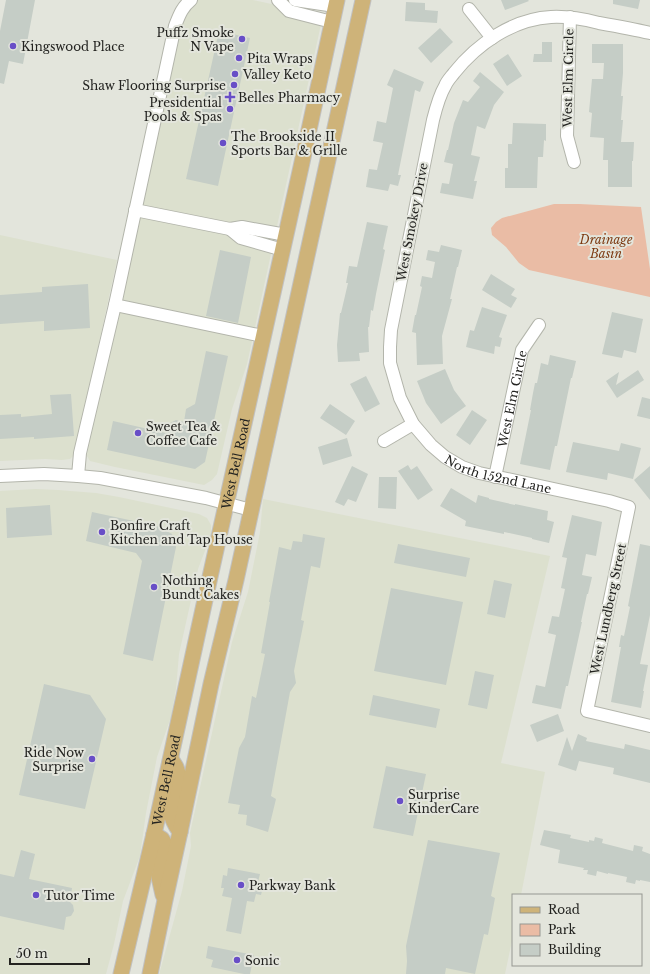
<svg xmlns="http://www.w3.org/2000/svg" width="650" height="974" font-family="'Libre Baskerville',serif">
<rect width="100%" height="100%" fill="#e3e5dc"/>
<path fill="#dce0ce" d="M198 0H253L323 15 247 364 232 409 217 474 212 480 204 485 115 467 90 461 87 456 88 446 180 21 188 6Z
M0 235 117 260 77 444 75 453 73 456 70 459 62 460 45 459 0 461Z
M36 489 58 490 96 493 119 497 199 514 207 518 211 525V535L198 569 179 654 176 689 171 717 157 757 146 813 140 856 123 901 114 944 106 974H0V491Z
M263 499 550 556 501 763 545 772 521 895H513V936L505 974H159L160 971 182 891 191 846 190 833 232 642 248 592 260 532Z"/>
<path fill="#eabca5" d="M554 204H579L641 207 650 269V297L529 270 519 263 506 247 492 235 491 228 496 222 502 218Z"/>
<path fill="#c5cdc6" d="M6 0H35L23 64 9 61 4 84 0 83V31Z
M501 0H528L529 1 505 10Z
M613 0H640L638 9 613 4Z
M406 2 425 3V10L438 11 437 23 405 21Z
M440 28 453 42 431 63 418 48Z
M219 31 250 38 218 186 186 179Z
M542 42H552V62H533L534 54H542Z
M592 44H623V73L621 96H623L621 120H623L621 142H634L633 161H632V187H608V160H603L604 138 590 137 592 113 589 112 592 79H603L604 63H592Z
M508 54 522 76 507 86 493 64Z
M394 69 424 82 420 92 415 90 398 175H401L398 186 390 184 388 191 366 187 369 169 377 170 383 143 373 141 377 121 386 123 393 88 387 85Z
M480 72 504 92 494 105 485 129 477 126 471 155 480 157 474 181H477L473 199 440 193 442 183 449 184 453 164 444 162 447 150H448L454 123 463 100 468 102 480 87 473 81Z
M513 123 546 124V141L544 140 543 157H538L537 188H505V168H508V144H512Z
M367 222 388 226 383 249 385 250 376 294 373 311 371 310 369 327H368L369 352 359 353 360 361 338 362 337 345 340 313H341L348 283H346L349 266 357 267Z
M441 245 462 250 458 267H457L450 299H452L442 336 443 364 417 365 416 333 412 332 415 315H416L422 287 420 286 422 276 432 278 435 262 426 260 428 250 439 252Z
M220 250 251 257 238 323 206 316Z
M491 274 515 289 511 295 517 298 511 308 482 290Z
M88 284 90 328 44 331V321L0 324V295L42 292V287Z
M482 307 507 315 499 337 502 338 500 347 495 346 494 354 466 347 470 330 474 331Z
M612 312 643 319 636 353 624 350 622 358 602 354Z
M206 351 228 356 205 462 195 469 107 450 113 421 166 433 168 424 176 420 184 422 186 409 195 404Z
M550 355 576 361 572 378H571L557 446H555L550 470 520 464 531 410H530L533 393 535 383H537L541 363 548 365Z
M445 369 454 390 466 406 441 424 426 403 417 381Z
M638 370 644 380 617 398 606 381 619 372 616 385Z
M366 376 380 404 365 412 350 384Z
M71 394 74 436 34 439V437L0 439V415L21 414V417L52 414 50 395Z
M642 397 650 399V419L637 416Z
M330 404 355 421 346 435 320 418Z
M472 410 487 420 470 445 456 435Z
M347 438 352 456 323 465 318 447Z
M573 442 619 451 621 443 641 448 633 479 608 473 607 480 566 472Z
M408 465 411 470 417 466 433 490 418 500 398 471Z
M352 466 368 474 356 502 348 499 344 506 335 502Z
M650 466V500L634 480Z
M379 477H397L396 509 378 508Z
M451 488 476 503 478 495 489 498V499L515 505V504L548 511 547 520 554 522 549 543 532 539V538L504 532V534L465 526 466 521 440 506Z
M50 505 52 535 7 538 6 508Z
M92 512 157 526 172 534 176 547 153 661 123 654 142 561 136 553 86 541Z
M572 515 602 522 596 556 586 554 582 575 592 577 588 594H587L581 622H582L568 686H566L561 709 532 703 536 685 545 687 556 635 548 633 552 616 559 617 565 589 561 588 567 558 562 557Z
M303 534 325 538 320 568 311 566 301 620 304 621 294 671 296 683 290 692 271 796 276 799 268 832 246 825 247 815 238 814 240 805 228 803 239 748 245 737 252 696 256 698 265 654 261 653 270 602H269L279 547 291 550 293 541 302 542Z
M398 544 470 558 466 577 394 563Z
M640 544 650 546V615L640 664 648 665 643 691H644L641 708 611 702 621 647H619L621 635 624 636 630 607 628 606Z
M494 580 512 584 505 618 487 614Z
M391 588 463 602 446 685 374 671Z
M475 671 494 675 487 709 468 705Z
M44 684 90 695 106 719 85 809 19 795Z
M373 695 440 709 436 728 369 715Z
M558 714 564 731 537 742 530 725Z
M578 734 587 738 586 741 624 749 625 744 650 750V783L613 774 614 768 579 761 576 771 558 765 567 737 572 751Z
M386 766 426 774 413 836 373 828Z
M544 830 571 835 570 838 589 842V840L594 841 595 837 603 839 602 843 633 851 634 845 643 847 642 851 650 854V882L640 880V881L636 880 635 884 626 882 627 877 608 873V874L597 871 596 876 587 874 588 870H583L584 868 558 863 560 850 540 845Z
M428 840 500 853 491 896 495 898 488 935 484 934 475 974 446 968 445 974H406L407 961 406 946Z
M21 850 35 854 29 879 72 888 70 902 73 905 74 911 71 916 66 917 64 930 0 916V874L14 877Z
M228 868 260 874 258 882 264 883 261 895 256 894 254 902 247 901 241 934 226 931 232 898 222 896 224 888H221L223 875 227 876Z
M208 946 254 955 250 974H244L211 967 213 960 206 958Z"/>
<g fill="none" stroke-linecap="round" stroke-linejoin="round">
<g stroke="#b3b5ab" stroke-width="14">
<g id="minor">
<path d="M278 0 289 11 332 22"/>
<path d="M295 0 335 6"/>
<path d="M469 9 492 38"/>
<path d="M570 17 567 136 574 162"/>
<path id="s1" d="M650 33C633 29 616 26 599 23 583 19 568 16 551 17 513 19 477 44 454 73 451 77 447 81 445 86 439 96 436 108 433 120L391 330 390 347V363L400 398 413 424 431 445 445 457 462 467 479 473 609 501 629 507 587 711 650 726"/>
<path d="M135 210 230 229 242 227 286 235"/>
<path d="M230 229 241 238 283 250"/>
<path d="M115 305 263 336"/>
<path d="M384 441 413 424"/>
<path d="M0 476 44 474 78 476 100 478 206 498 251 510"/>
<path d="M78 476 80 453 115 305 175 26C179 16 182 7 191 0"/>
<path id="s2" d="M495 477 522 350 539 325"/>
</g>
</g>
<g stroke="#c1c1c1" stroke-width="17">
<g id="major">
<path d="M171 759 176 767 178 773 171 812C172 820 175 825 180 832"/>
<path d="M154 834 162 839 165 844 159 877 163 895"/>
<path id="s3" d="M121 974 154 834 210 577 301 167 337 0"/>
<path d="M150 974 165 900 180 832 211 684 236 580 363 0"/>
</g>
</g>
<use href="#minor" stroke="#fff" stroke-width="12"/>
<use href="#major" stroke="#ceb379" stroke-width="15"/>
</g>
<g fill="#684ec7" stroke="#e3e5dc" stroke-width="1.5">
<circle cx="242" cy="39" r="4"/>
<circle cx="13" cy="46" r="4"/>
<circle cx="239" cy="58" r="4"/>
<circle cx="235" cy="74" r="4"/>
<circle cx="234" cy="85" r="4"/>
<path d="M228 91h4v4h4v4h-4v4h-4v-4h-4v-4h4z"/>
<circle cx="230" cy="109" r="4"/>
<circle cx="223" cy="143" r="4"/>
<circle cx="138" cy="433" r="4"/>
<circle cx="102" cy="532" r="4"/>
<circle cx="154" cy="587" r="4"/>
<circle cx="92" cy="759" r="4"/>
<circle cx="400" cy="801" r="4"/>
<circle cx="241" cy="885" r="4"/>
<circle cx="36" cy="895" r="4"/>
<circle cx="237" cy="960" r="4"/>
</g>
<g text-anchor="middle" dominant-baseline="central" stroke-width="4" stroke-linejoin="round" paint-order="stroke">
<g font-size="12" fill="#232320" stroke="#e3e5dc" text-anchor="start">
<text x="234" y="32" text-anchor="end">Puffz Smoke<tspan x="234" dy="14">N Vape</tspan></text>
<text x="21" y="46">Kingswood Place</text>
<text x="247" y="58">Pita Wraps</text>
<text x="243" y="74">Valley Keto</text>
<text x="226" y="85" text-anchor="end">Shaw Flooring Surprise</text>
<text x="238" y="97">Belles Pharmacy</text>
<text x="222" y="102" text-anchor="end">Presidential<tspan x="222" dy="14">Pools &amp; Spas</tspan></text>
<text x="231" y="136">The Brookside II<tspan x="231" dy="14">Sports Bar &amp; Grille</tspan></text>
<text x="146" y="426">Sweet Tea &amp;<tspan x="146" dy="14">Coffee Cafe</tspan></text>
<text x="110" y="525">Bonfire Craft<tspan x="110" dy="14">Kitchen and Tap House</tspan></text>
<text x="162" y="580">Nothing<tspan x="162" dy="14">Bundt Cakes</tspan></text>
<text x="84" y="752" text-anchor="end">Ride Now<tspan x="84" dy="14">Surprise</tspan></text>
<text x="408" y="794">Surprise<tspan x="408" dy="14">KinderCare</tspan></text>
<text x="249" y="885">Parkway Bank</text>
<text x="44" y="895">Tutor Time</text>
<text x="245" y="960">Sonic</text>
</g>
<g font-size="12" fill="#232320" stroke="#e3e5dc">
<text transform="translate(568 78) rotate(-89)">West Elm Circle</text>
<text transform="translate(412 222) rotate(-79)">West Smokey Drive</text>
<text stroke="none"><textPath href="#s2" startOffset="80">West Elm Circle</textPath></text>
<text stroke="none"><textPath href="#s3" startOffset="523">West Bell Road</textPath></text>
<text stroke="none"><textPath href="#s1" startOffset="683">North 152nd Lane</textPath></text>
<text transform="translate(608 609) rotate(-78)">West Lundberg Street</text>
<text stroke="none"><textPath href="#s3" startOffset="199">West Bell Road</textPath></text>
</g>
<g font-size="12" font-style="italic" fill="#7d3a12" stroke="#e3e5dc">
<text x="606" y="239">Drainage<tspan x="606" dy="14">Basin</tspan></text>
</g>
</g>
<rect x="512" y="894" width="130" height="72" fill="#e3e5dc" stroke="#969791"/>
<rect x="520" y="907" width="20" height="6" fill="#ceb379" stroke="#969791"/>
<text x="548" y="914" font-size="12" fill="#232320">Road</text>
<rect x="520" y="924" width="20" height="12" fill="#eabca5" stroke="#969791"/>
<text x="548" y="934" font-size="12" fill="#232320">Park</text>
<rect x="520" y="944" width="20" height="12" fill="#c5cdc6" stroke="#969791"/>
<text x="548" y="954" font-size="12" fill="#232320">Building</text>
<path d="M10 958v6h79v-6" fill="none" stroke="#232320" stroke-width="2"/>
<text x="16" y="958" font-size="12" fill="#232320" stroke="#e3e5dc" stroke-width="3" paint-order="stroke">50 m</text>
</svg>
